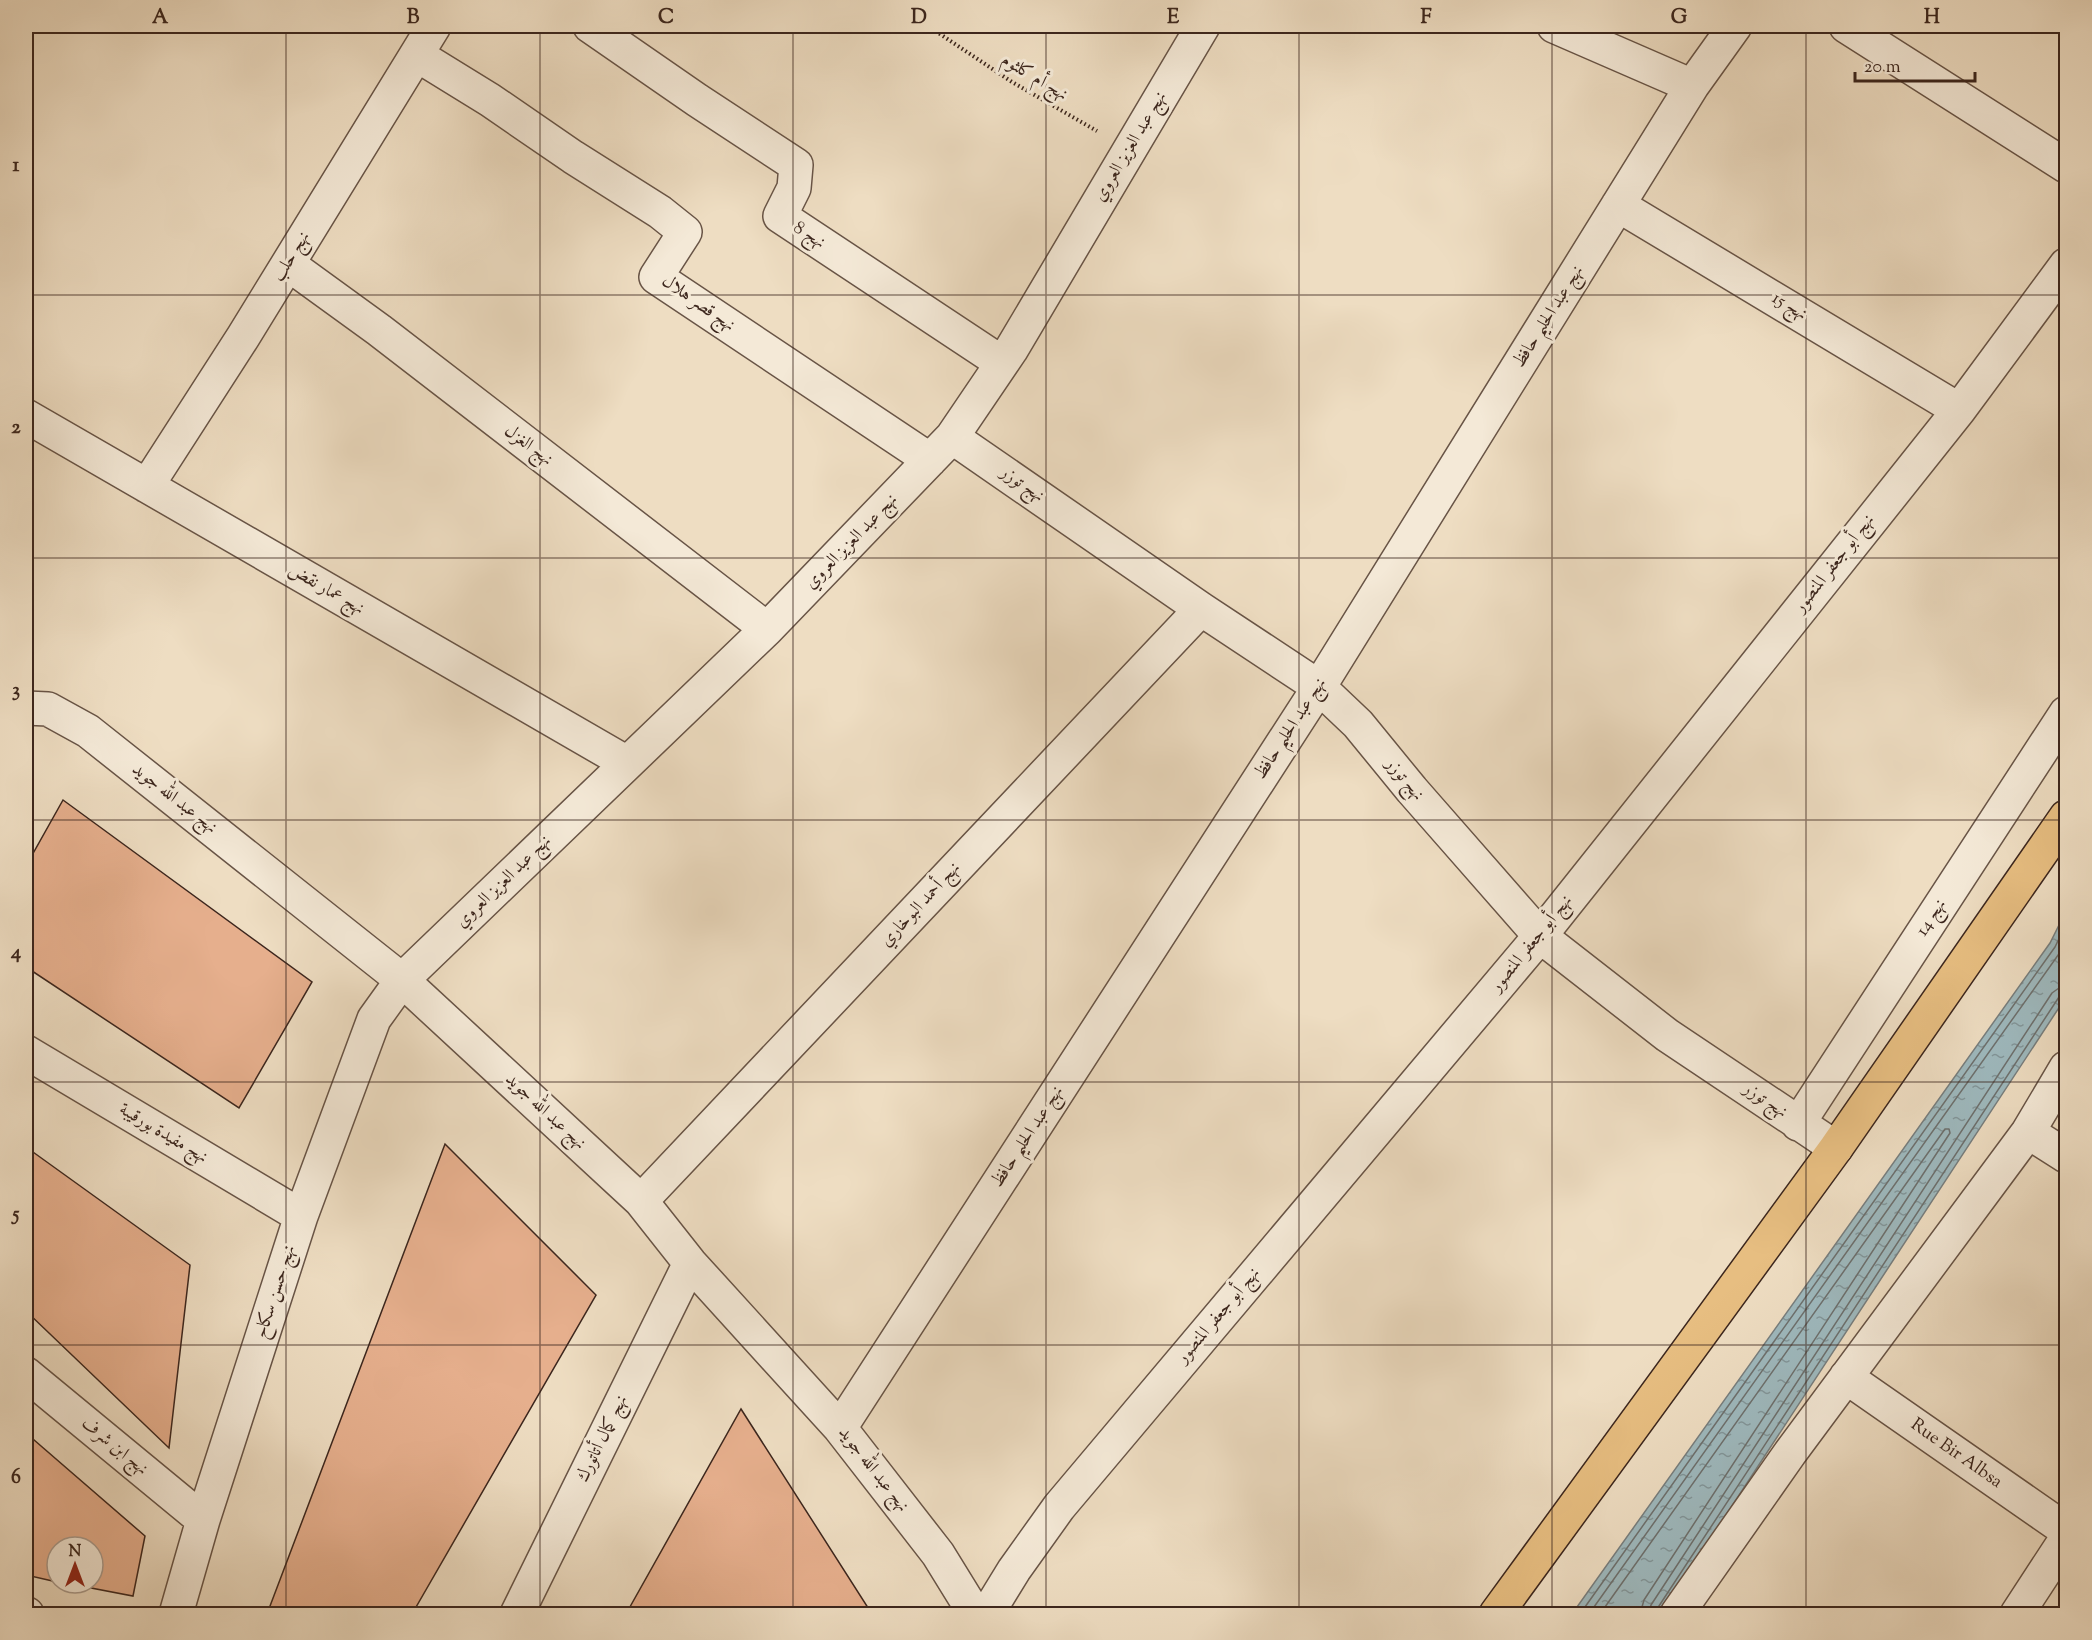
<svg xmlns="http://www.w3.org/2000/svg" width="2092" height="1640" font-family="'Sorts Mill Goudy',Amiri,serif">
<defs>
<pattern id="water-ripples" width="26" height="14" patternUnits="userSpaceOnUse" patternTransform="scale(1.5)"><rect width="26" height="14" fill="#9eb9be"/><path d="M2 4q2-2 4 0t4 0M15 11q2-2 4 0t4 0" fill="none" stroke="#82969a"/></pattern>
</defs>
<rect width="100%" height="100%" fill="#eeddc2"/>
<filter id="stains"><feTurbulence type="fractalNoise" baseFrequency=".00333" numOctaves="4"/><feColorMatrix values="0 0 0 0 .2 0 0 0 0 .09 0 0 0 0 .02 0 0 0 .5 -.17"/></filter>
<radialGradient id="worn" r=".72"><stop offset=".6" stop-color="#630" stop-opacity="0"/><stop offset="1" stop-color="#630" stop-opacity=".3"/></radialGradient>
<path fill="url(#water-ripples)" stroke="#777e7e" stroke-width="1.5" d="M2066 911V997L1661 1614H1572L2050 943Z"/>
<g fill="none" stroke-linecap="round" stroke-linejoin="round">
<path stroke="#6d706e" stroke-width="1.5" d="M1580 1614 2055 947 2066 924
M1589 1614 2061 951 2066 941
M1600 1614 1945 1129H1949L1950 1133 1644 1600 1640 1614
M1649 1614 1651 1605 2052 993 2059 988 2066 987
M1656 1614 1657 1609 2059 997 2066 994"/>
</g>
<path fill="#e6af8d" stroke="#3c261d" stroke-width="1.5" d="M63 800 312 982 239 1108 26 967V866Z
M445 1144 596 1295 412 1614H267Z
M26 1147 190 1265 169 1448 26 1311Z
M741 1409 872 1614H626Z
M26 1433 145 1536 133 1596 65 1583H93V1547H57V1582L26 1575Z"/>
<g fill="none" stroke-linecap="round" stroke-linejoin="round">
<g stroke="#685446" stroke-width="36">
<path id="minor" d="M590 26 697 100 796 165 794 188 780 216 1002 363
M1554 26 1692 86
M1846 26 2066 166
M417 55 490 100 573 157 660 212 685 232 656 277 930 460
M1618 205 1959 410
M288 264 379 330 767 629
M26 416 627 763
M952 437 1201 609 1319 687 1358 724 1412 790 1540 936 1667 1035 1836 1148
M147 486 243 337 434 26
M26 708 48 709 88 731 402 980 641 1201 690 1263 840 1428 938 1554 975 1614
M26 1052 301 1216
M1798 1124 2066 713
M2028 1132 2066 1156
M641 1201 1201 609
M26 1374 203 1520
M1846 1377 2066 1530
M840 1428 1319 687 1692 86 1735 26
M26 1614H27
M176 1614 203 1520 301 1216 374 1019 402 980 767 629 952 437 1011 350 1203 26
M517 1614 690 1263
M987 1614 1014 1570 1059 1507 1540 936 1959 410 2066 265
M1677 1614 1790 1453 2028 1132 2066 1068
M2017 1614 2066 1539"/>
</g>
<g stroke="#3c261d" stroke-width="36">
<path id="major" d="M1496 1614 1836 1148 2066 817"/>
</g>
<path stroke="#3c261d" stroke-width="4" stroke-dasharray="1.5 3" stroke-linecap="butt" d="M928 26 1012 82 1097 131"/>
<use href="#minor" stroke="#f4e9d7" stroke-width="33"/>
<use href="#major" stroke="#e7be81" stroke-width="33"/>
</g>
<path fill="none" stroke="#3c261d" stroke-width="1.5" stroke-opacity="0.55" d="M286 26V1614M540 26V1614M793 26V1614M1046 26V1614M1299 26V1614M1552 26V1614M1806 26V1614M26 295H2066M26 558H2066M26 820H2066M26 1082H2066M26 1345H2066"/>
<g text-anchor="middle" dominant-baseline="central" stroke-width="6" stroke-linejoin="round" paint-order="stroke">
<g font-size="18" fill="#3c261d" stroke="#f4e9d7">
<text transform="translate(1034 78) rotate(31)">نهج أم كلثوم</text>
<text transform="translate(1131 147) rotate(-59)">نهج عبد العزيز العروي</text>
<text transform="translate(809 236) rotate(33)">نهج 8</text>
<text transform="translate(292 257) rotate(-58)">نهج حلب</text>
<text transform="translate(698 304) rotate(35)">نهج قصر هلال</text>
<text transform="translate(1789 307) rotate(31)">نهج 15</text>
<text transform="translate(1549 317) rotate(-58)">نهج عبد الحليم حافظ</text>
<text transform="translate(528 446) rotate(37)">نهج الغزل</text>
<text transform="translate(1022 485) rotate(35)">نهج توزر</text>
<text transform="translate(852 542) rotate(-46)">نهج عبد العزيز العروي</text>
<text transform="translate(1835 564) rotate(-52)">نهج أبو جعفر المنصور</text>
<text transform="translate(326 590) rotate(30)">نهج عمار نقض</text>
<text transform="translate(1291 729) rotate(-57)">نهج عبد الحليم حافظ</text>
<text transform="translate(1404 780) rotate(50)">نهج توزر</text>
<text transform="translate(174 799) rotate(38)">نهج عبد الله جويد</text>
<text transform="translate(504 882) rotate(-44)">نهج عبد العزيز العروي</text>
<text transform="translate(921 905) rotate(-47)">نهج أحمد البوخاري</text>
<text transform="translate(1932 918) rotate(-57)">نهج 14</text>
<text transform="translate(1532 944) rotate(-51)">نهج أبو جعفر المنصور</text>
<text transform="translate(1765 1101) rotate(34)">نهج توزر</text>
<text transform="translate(545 1112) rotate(43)">نهج عبد الله جويد</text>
<text transform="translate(163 1134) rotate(31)">نهج مفيدة بورقيبة</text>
<text transform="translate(1028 1137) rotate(-57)">نهج عبد الحليم حافظ</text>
<text transform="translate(276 1292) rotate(-72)">نهج حسن سكاح</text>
<text transform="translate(1219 1316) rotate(-50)">نهج أبو جعفر المنصور</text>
<text transform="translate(603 1439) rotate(-64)">نهج كمال أتاتورك</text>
<text transform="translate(114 1447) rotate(39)">نهج ابن شرف</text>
<text transform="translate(1956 1454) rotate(35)">Rue Bir Albsa</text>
<text transform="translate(873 1470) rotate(52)">نهج عبد الله جويد</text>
</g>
</g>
<rect width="2092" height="1640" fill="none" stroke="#eeddc2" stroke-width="66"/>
<g transform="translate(75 1565)"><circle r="28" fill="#f4e9d7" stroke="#aa9b8d" stroke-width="1.5"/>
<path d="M0-4.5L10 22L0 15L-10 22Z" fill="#8f2418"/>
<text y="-9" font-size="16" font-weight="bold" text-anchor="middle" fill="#3c261d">N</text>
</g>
<path d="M1855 72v9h120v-9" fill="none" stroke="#3c261d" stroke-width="3"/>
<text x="1864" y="72" font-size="18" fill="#3c261d" stroke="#f4e9d7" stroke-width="4.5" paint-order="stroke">20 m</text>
<rect x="33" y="33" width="2026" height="1574" fill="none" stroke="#3c261d" stroke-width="2"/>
<g font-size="20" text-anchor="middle" font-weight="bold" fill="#3c261d">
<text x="160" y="23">A</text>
<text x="413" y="23">B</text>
<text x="666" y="23">C</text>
<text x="919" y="23">D</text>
<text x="1173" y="23">E</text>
<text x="1426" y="23">F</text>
<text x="1679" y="23">G</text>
<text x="1932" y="23">H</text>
<text x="16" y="171">1</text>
<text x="16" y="433">2</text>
<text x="16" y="696">3</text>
<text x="16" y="958">4</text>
<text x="16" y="1220">5</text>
<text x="16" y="1483">6</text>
</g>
<rect width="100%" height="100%" filter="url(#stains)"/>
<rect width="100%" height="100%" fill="url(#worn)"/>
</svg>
